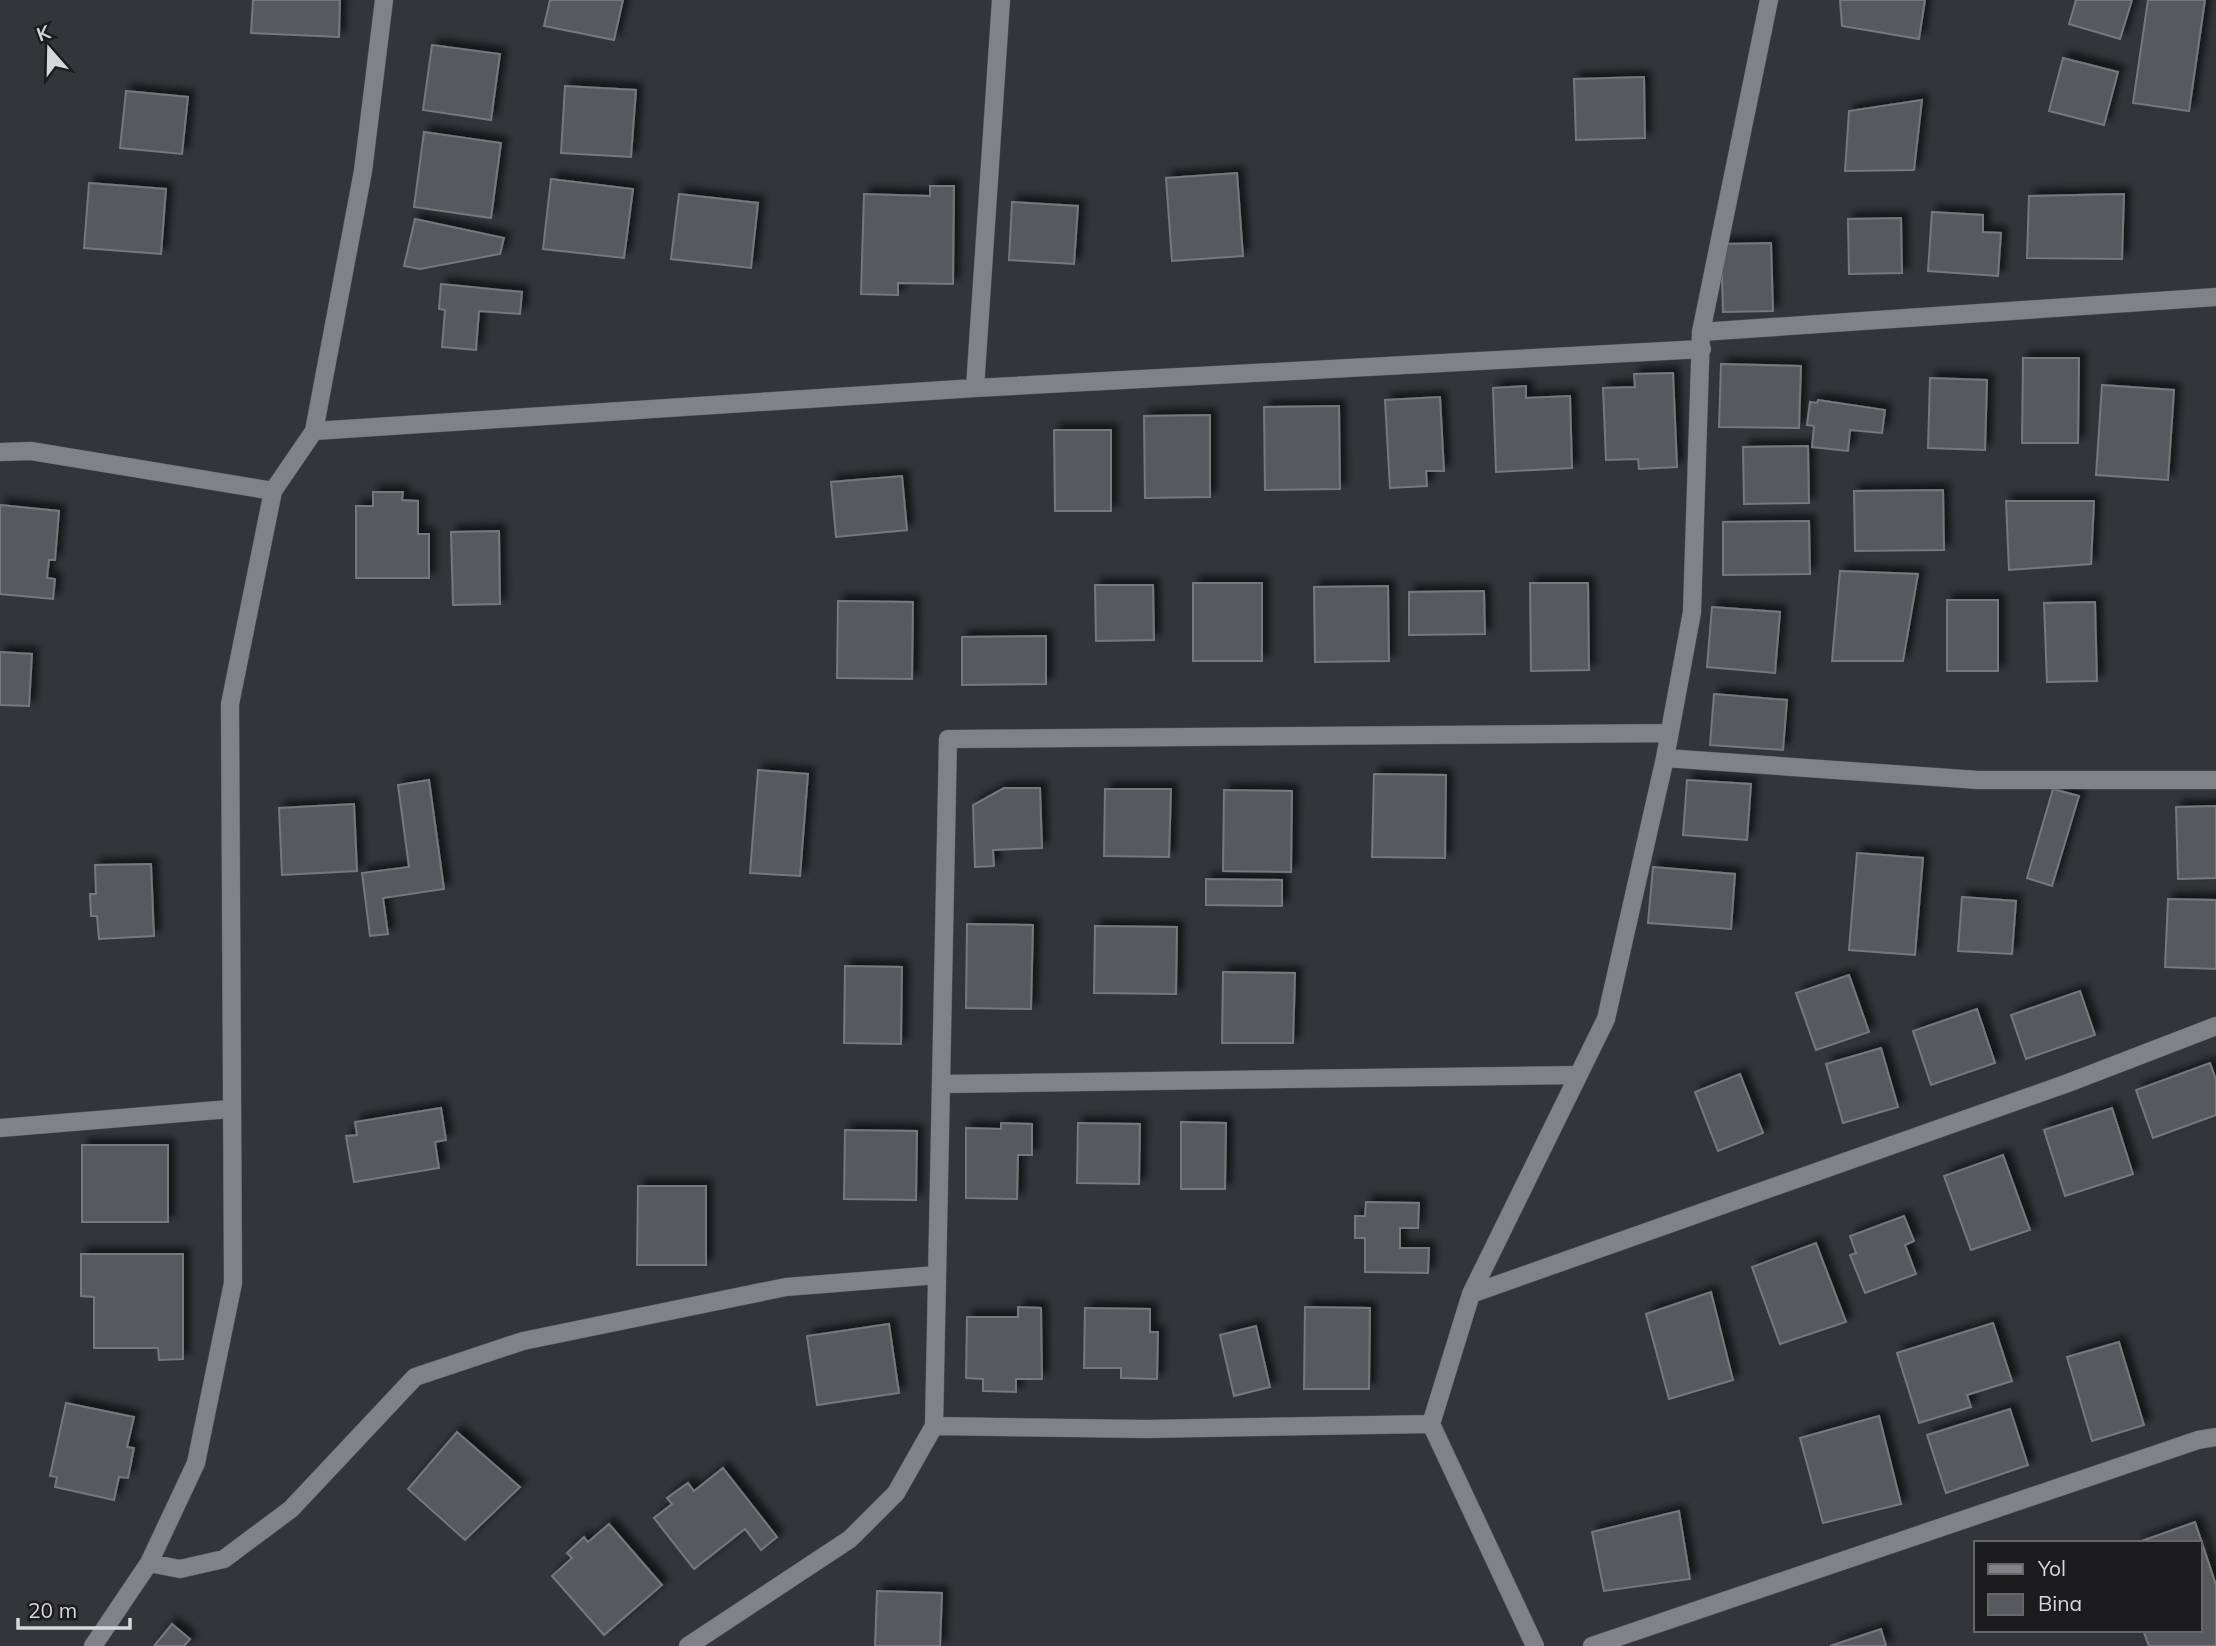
<svg xmlns="http://www.w3.org/2000/svg" width="2216" height="1646" font-family="Mulish,sans-serif">
<defs>
<filter id="shadow"><feDropShadow dx="6" dy="-6" stdDeviation="3.5" flood-color="#0009"/></filter>
</defs>
<rect width="100%" height="100%" fill="#333539"/>
<path fill="#58595e" stroke="#76787c" stroke-width="2" filter="url(#shadow)" d="M253 0H340L339 37 251 33Z
M550 0H623L614 40 544 26Z
M1840 0H1925L1919 39 1842 26Z
M2076 0H2132L2120 39 2069 24Z
M2148 0H2205L2189 111 2133 103Z
M432 45 500 54 491 120 423 110Z
M2063 58 2118 72 2104 125 2049 111Z
M1644 77 1645 138 1576 140 1574 79Z
M565 86 636 90 631 157 561 153Z
M126 91 188 97 182 154 120 148Z
M1922 100 1914 170 1845 171 1849 111Z
M424 132 501 143 491 218 414 207Z
M1237 173 1243 256 1172 261 1166 178Z
M551 179 633 189 624 258 543 249Z
M89 183 166 189 161 254 84 248Z
M930 186H954L953 284 898 283V295L861 294 864 194 930 196Z
M679 194 758 203 751 268 671 259Z
M2124 194 2122 259 2027 258 2029 196Z
M1012 202 1078 206 1074 264 1009 260Z
M1932 212 1983 215V232L2001 233 1998 276 1928 271Z
M1901 218 1902 273 1849 274 1848 219Z
M415 219 504 238 500 254 420 269 404 266Z
M1771 243 1773 311 1723 312 1721 244Z
M441 284 522 292 520 314 479 311 476 350 442 347 445 310 439 309Z
M2023 358H2079L2078 443H2022Z
M1721 364 1801 366 1799 428 1719 427Z
M1673 373 1677 467 1639 469 1638 459 1606 460 1603 388 1635 387 1634 374Z
M1930 378 1987 380 1985 450 1928 448Z
M2102 385 2174 390 2168 480 2096 475Z
M1526 386V398L1570 396 1572 468 1496 472 1493 388Z
M1440 397 1444 471H1426L1427 486 1390 488 1385 400Z
M1818 400 1885 410 1882 433 1850 430 1848 451 1812 447 1814 426 1807 425 1810 402 1817 403Z
M1339 406 1340 489 1265 490 1264 407Z
M1210 415V497L1145 498 1144 416Z
M1054 430H1111V511H1055Z
M1808 446 1809 503 1744 504 1743 447Z
M902 476 907 530 836 537 831 482Z
M1943 490 1944 550 1855 551 1854 491Z
M373 492H403L402 500 418 501V534H429V578H356V506H373Z
M2006 501H2094L2091 564 2009 570Z
M0 505 59 511 55 560H49L47 578 55 579 53 599 0 594Z
M1809 521 1810 574 1723 575V522Z
M499 531 500 604 453 605 451 532Z
M1840 571 1918 574 1903 661H1832Z
M1193 583H1262V661H1193Z
M1530 583H1588L1589 670 1531 671Z
M1095 585H1153L1154 640 1096 641Z
M1388 586 1389 661 1315 662 1314 587Z
M1484 591 1485 634 1409 635V592Z
M1947 600H1998V671H1947Z
M838 601 913 602 912 679 837 678Z
M2095 602 2097 681 2047 682 2044 603Z
M1712 607 1780 612 1775 673 1707 667Z
M1046 636V684L962 685V637Z
M0 652 32 654 29 706 0 705Z
M1714 694 1787 700 1783 750 1710 745Z
M758 770 808 774 800 876 750 873Z
M1374 774 1446 775 1445 858 1372 857Z
M429 780 444 889 383 898 388 934 370 936 362 873 409 867 398 785Z
M1687 780 1751 784 1747 840 1683 835Z
M1004 788H1040L1042 848 993 850 994 866 975 867 973 805Z
M1105 789H1171L1169 857 1104 856Z
M2053 789 2079 796 2052 886 2027 878Z
M1224 790 1292 791 1291 872 1223 871Z
M354 804 357 871 282 875 279 808Z
M2216 806V878L2178 879 2176 807Z
M1857 853 1923 858 1915 955 1849 950Z
M151 864 154 936 99 939 97 916H91L90 894H96L95 865Z
M1653 867 1735 874 1731 929 1648 923Z
M1206 879 1282 880V906L1206 905Z
M1962 897 2016 901 2012 954 1958 951Z
M2168 899 2216 900V969L2165 967Z
M967 924 1033 925 1031 1009 966 1008Z
M1095 926 1177 927 1176 994 1094 993Z
M845 966 902 967 901 1044 844 1043Z
M1223 972 1295 973 1293 1043H1222Z
M1849 975 1869 1032 1816 1050 1796 993Z
M2080 991 2095 1035 2026 1059 2011 1015Z
M1977 1009 1995 1063 1931 1085 1913 1031Z
M1881 1048 1898 1107 1843 1123 1826 1064Z
M2210 1063 2216 1080V1115L2153 1138 2136 1090Z
M1740 1074 1763 1133 1718 1151 1695 1092Z
M441 1108 446 1140 435 1142 439 1168 354 1182 346 1136 357 1135 355 1122Z
M2112 1108 2133 1174 2065 1196 2044 1130Z
M1181 1122 1226 1123 1225 1189H1181Z
M1001 1123 1032 1124V1155H1018L1017 1199 966 1198V1128L1001 1129Z
M1078 1123 1140 1124 1139 1184 1077 1183Z
M845 1130 917 1131 916 1200 844 1199Z
M82 1145H168V1222H82Z
M2003 1155 2030 1230 1971 1250 1944 1176Z
M638 1186H706V1265H637Z
M1366 1202 1419 1203 1418 1228H1400V1248H1429L1428 1273 1365 1272V1238H1355V1216H1365Z
M1904 1216 1914 1241 1905 1245 1916 1274 1865 1293 1850 1255 1856 1253 1850 1236Z
M1816 1243 1846 1322 1780 1344 1752 1267Z
M81 1254H183V1359L159 1360 158 1348H94V1297L81 1296Z
M1711 1292 1733 1380 1669 1399 1646 1314Z
M1018 1307 1041 1308 1042 1379H1016V1392L983 1391V1379L966 1378 967 1317H1018Z
M1305 1307 1370 1308 1369 1389H1304Z
M1085 1308 1150 1309V1332H1158L1157 1379 1121 1378V1368H1084Z
M1993 1323 2012 1381 1967 1395 1971 1407 1919 1423 1897 1353Z
M889 1324 899 1393 817 1405 807 1336Z
M1256 1326 1270 1387 1234 1396 1220 1335Z
M2119 1342 2144 1425 2092 1441 2067 1357Z
M66 1403 134 1417 127 1447 134 1448 128 1478 119 1477 114 1500 55 1487 57 1477 50 1476Z
M2010 1409 2028 1465 1946 1493 1927 1435Z
M1879 1416 1901 1504 1823 1523 1800 1438Z
M457 1432 520 1487 465 1540 408 1489Z
M723 1468 777 1537 761 1550 745 1529 694 1569 654 1518 672 1504 667 1498 688 1483 694 1491Z
M1679 1511 1690 1579 1604 1591 1592 1532Z
M2195 1522 2216 1585V1646H2149L2143 1630H2200V1543H2136Z
M609 1524 662 1585 604 1635 552 1576 572 1558 567 1553 584 1537 588 1542Z
M877 1591 942 1593 940 1646H875Z
M172 1624 190 1639 184 1646H154Z
M1881 1629 1886 1646H1830Z"/>
<g fill="none" stroke-linecap="round" stroke-linejoin="round">
<g stroke="#535458" stroke-width="19">
<path id="service" d="M942 1084 1578 1075
M0 1128 230 1109
M1592 1646 2198 1440 2216 1437"/>
</g>
<g stroke="#535458" stroke-width="19">
<path id="minor" d="M1701 332 2216 297
M975 388 1001 0
M314 431 975 388 1702 349
M0 452 31 451 273 491
M1665 758 1978 780H2216
M1471 1294 2068 1083 2216 1026
M934 1426 1146 1429 1431 1424
M149 1563 180 1569 224 1559 291 1509 415 1377 523 1341 786 1287 937 1275
M93 1646 149 1563 196 1463 233 1283 230 704 273 491 314 431 363 171 384 0
M688 1646 850 1539 896 1493 934 1426 948 739 1669 733
M1535 1646 1431 1424 1471 1294 1606 1019 1665 758 1692 612 1701 332 1769 0"/>
</g>
<use href="#service" stroke="#808287" stroke-width="18"/>
<use href="#minor" stroke="#808287" stroke-width="18"/>
</g>
<rect x="1974" y="1541" width="228" height="91" fill="#1c1c1e" stroke="#666769" stroke-width="2"/>
<rect x="1988" y="1564" width="35" height="10" fill="#808287" stroke="#666769" stroke-width="2"/>
<text x="2038" y="1576" font-size="21" fill="#d6d7d9">Yol</text>
<rect x="1988" y="1594" width="35" height="21" fill="#58595e" stroke="#666769" stroke-width="2"/>
<text x="2038" y="1611" font-size="21" fill="#d6d7d9">Bina</text>
<g transform="translate(49 49) rotate(340)" stroke="#1c1c1e" stroke-width="5" paint-order="stroke">
<path d="M0-5L12 26L0 18L-12 26Z" fill="#d6d7d9"/>
<text y="-10" font-size="19" font-weight="bold" text-anchor="middle" fill="#d6d7d9">K</text>
</g>
<path d="M18 1618v10h112v-10" fill="none" stroke="#d6d7d9" stroke-width="3.5"/>
<text x="28" y="1618" font-size="21" fill="#d6d7d9" stroke="#1c1c1e" stroke-width="5" paint-order="stroke">20 m</text>
</svg>
